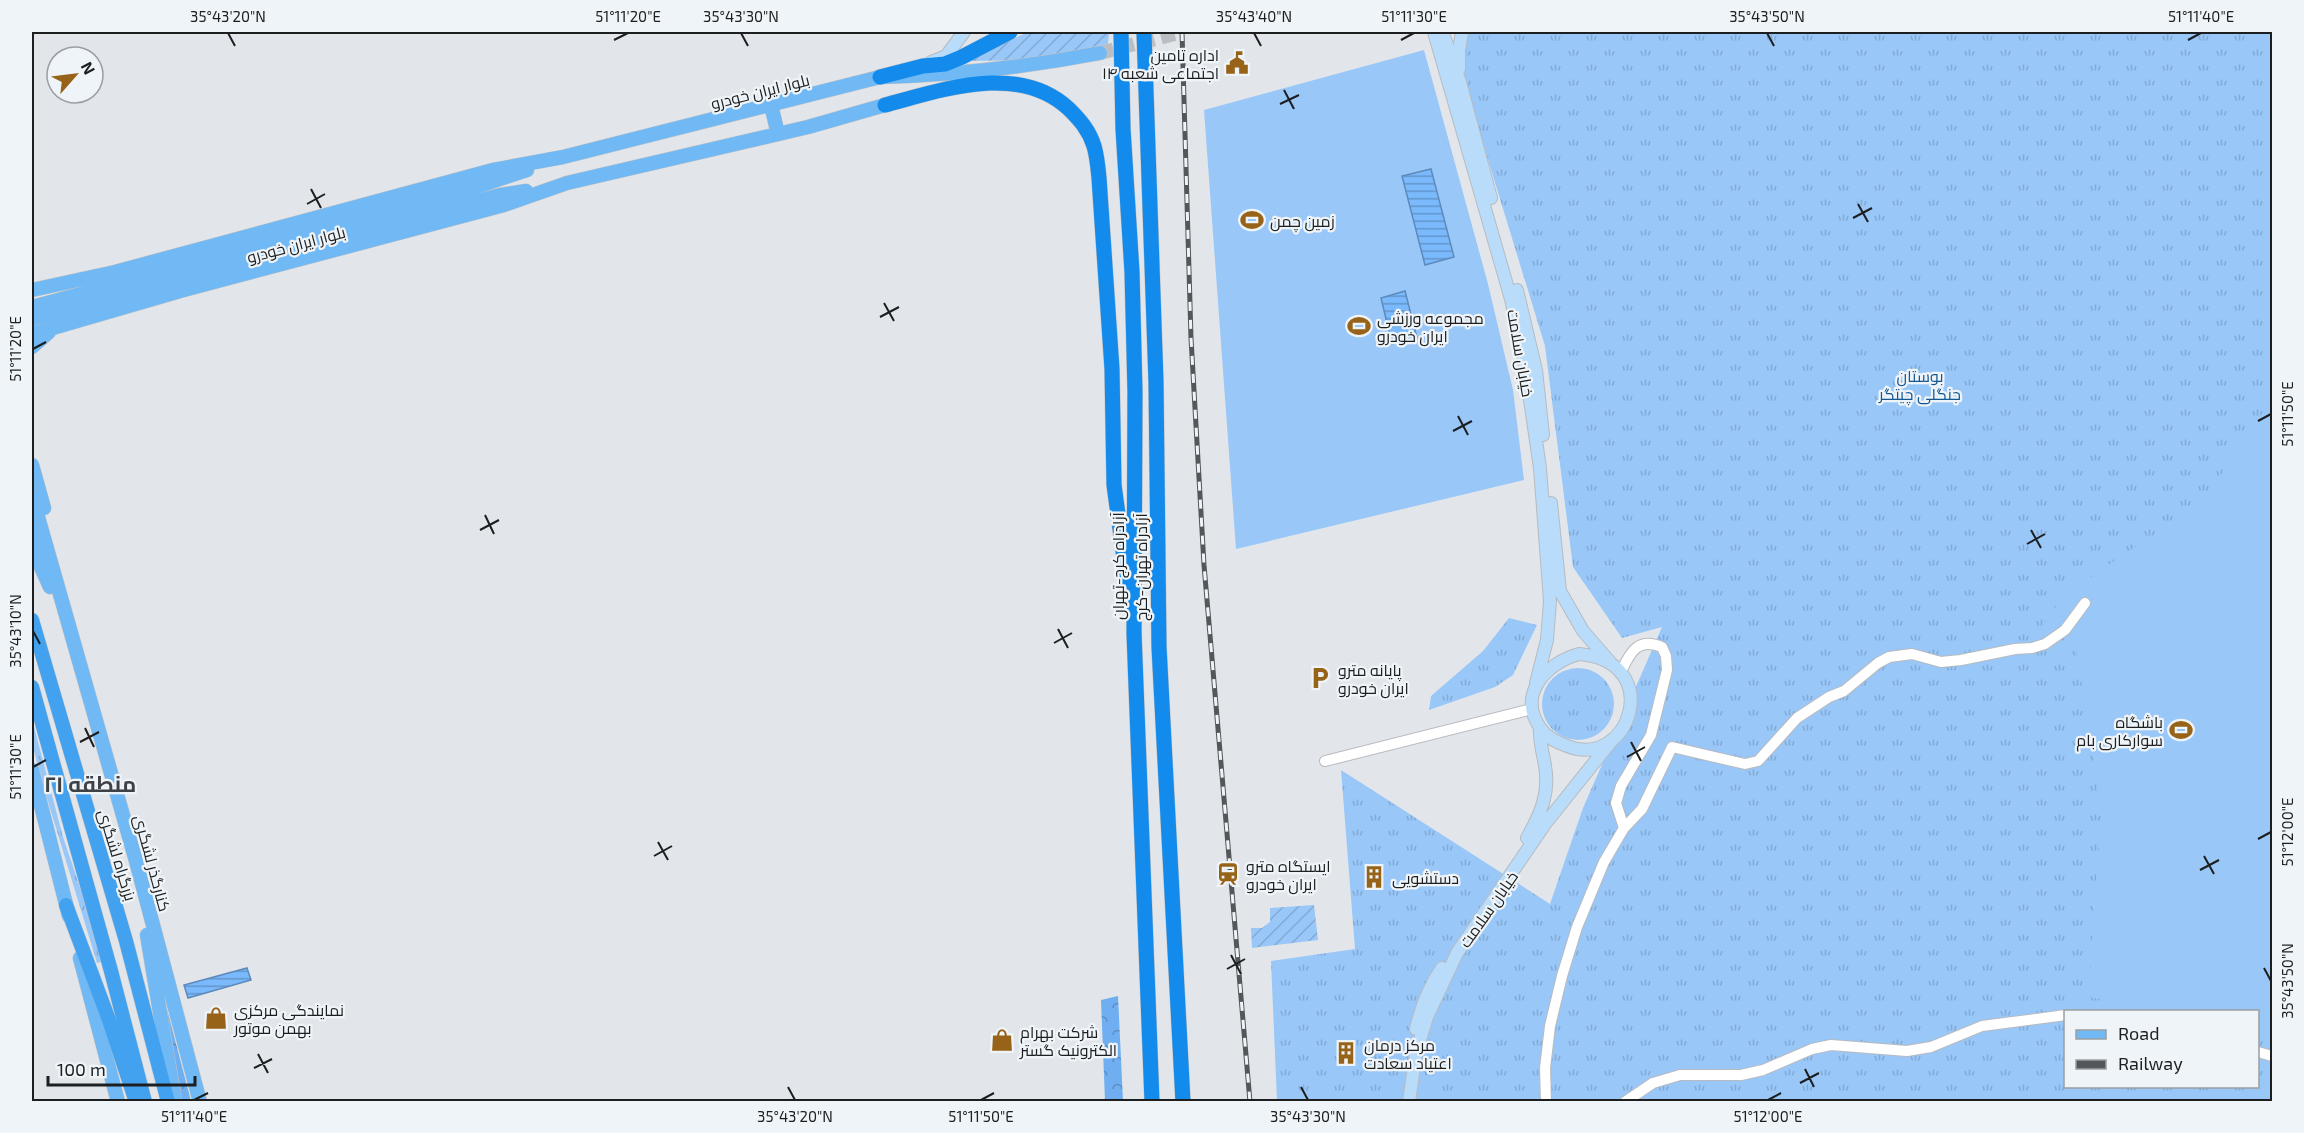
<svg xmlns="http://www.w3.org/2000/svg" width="2304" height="1133" font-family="'Exo 2',Cairo,sans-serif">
<defs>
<pattern id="grass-tufts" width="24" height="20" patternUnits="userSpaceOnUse" patternTransform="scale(1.5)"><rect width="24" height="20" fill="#99c7f8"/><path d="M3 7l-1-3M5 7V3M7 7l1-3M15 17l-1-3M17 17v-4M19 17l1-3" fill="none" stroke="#83aad4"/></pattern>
<pattern id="forest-crowns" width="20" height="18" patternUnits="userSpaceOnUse" patternTransform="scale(1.5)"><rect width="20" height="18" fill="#6faef0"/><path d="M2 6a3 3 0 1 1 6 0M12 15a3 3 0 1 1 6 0" fill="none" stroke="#5a8dc2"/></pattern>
<pattern id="garden-furrows" width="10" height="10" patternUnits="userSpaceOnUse" patternTransform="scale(1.5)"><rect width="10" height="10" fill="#99c7f8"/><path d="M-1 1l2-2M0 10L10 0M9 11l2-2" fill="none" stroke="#83aad4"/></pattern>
<pattern id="water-rules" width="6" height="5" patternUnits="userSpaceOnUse" patternTransform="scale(1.5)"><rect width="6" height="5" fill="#79b9fc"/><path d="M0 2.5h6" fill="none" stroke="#6296cb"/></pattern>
</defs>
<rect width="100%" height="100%" fill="#e2e6eb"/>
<path fill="url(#grass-tufts)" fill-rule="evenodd" d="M1467 32H2272V1101H1277L1271 961 1355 949 1341 770 1550 904 1583 808 1662 627 1622 638 1573 567 1545 346 1463 78ZM2066 1012H2258V1086H2066Z
M1509 618 1537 625 1513 675 1495 687 1429 710 1431 696 1483 651Z
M1542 704a36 36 0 1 1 72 0a36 36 0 1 1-72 0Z
M32 719 63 837 105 961 97 963 42 782 32 743Z"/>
<path fill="url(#forest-crowns)" d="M157 971 191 1101H182L174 1069Z
M1118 996 1123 1101H1105L1101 1000Z"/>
<path fill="url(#garden-furrows)" d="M1028 32H1109L1108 44 1032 60 966 61Z
M1314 905 1318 940 1252 948 1251 928H1262L1270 922V908Z"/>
<path fill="#99c7f8" d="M1424 50 1488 284 1513 390 1524 480 1236 549 1204 110Z
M2272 396V1043L2258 1038V1012L2155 1011 2090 997 2093 912 2102 814 2076 646 2043 625 2064 595 2135 547 2192 514 2245 442Z"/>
<path fill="url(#water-rules)" stroke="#5d8aba" stroke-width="1.5" d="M1431 169 1454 257 1425 265 1402 176Z
M1405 291 1417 338 1392 344 1381 298Z
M247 968 251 980 188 998 184 985Z"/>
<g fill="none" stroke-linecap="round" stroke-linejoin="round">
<path stroke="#babec2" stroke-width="14" stroke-dasharray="14 7" stroke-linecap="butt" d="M1100 53 1182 32"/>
<g stroke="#b7bbc0" stroke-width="12">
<path id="tertiary" d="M1621 672C1630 652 1638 637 1662 647L1666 656 1667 670 1651 735 1621 786 1616 803 1624 828
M1325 761 1532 709
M2258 1052 2272 1056
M1546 1102 1545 1068 1550 1026 1562 976 1577 927 1604 862 1624 828 1642 809 1672 747 1745 764 1758 761 1797 718 1829 697 1844 691 1878 663 1889 657 1912 654 1941 662 1961 660 2015 649 2032 648 2045 644 2065 630 2085 603
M1625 1102 1653 1083 1680 1075H1741L1763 1070 1812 1049 1831 1045 1907 1051 1931 1047 1982 1026 2066 1015"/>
</g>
<g stroke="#b7bbc0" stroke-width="14">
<path id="secondary" d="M1434 32 1511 299 1524 359 1540 468 1550 601 1547 640 1536 683
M1444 36 1460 82 1491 198
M931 62 946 56 964 32
M1459 69V50L1462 32
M1517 290 1536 370 1543 435
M1551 503 1560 591 1583 631 1610 662
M1579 654C1666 661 1630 771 1567 746 1557 742 1547 738 1541 729 1516 695 1546 663 1579 654Z
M1527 838C1540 815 1550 794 1545 766 1543 752 1539 742 1540 728
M1416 1029C1421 1007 1429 987 1442 968
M1409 1102 1416 1053 1427 1017 1457 953 1545 824 1613 739"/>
</g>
<g stroke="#c4c4c5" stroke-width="15">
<path id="primary" d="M771 105 778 134
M32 290 115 272 493 170 563 157 880 77C954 75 1027 67 1100 53
M32 307 448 196 527 170
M32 319 500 195 526 191
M32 334 180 291 504 205 567 183 808 127 885 105
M32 347 49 332
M32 465 44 508
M32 496 136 861 200 1102
M32 535 40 565 50 587
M32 770 69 916
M147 935 175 1102
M80 958 118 1102"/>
</g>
<g stroke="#c4c4c5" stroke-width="15">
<path id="trunk" d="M32 620 126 941 168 1102
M32 687 111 971 145 1102
M66 905 109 1020 136 1102"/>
</g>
<g stroke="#c4c4c5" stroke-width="16">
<path id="motorway" d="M1121 32 1123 129 1132 272 1135 392 1134 633 1152 1102
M1144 32 1156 382 1159 647 1183 1102
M880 77 923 66 945 64 962 57 1010 32
M885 105C942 90 1019 62 1069 109 1080 120 1089 130 1094 146 1097 156 1098 167 1099 178L1112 369 1114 485 1127 580"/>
</g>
<use href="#tertiary" stroke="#fff" stroke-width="10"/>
<use href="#secondary" stroke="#b8dcfa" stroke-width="12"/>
<use href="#primary" stroke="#71b9f4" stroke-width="14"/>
<use href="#trunk" stroke="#42a2f0" stroke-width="14"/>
<use href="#motorway" stroke="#128bed" stroke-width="15"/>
<g stroke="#545759" stroke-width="5">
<path id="rail" d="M1182 32 1191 338 1204 565 1250 1102"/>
</g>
<use href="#rail" stroke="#eff4f8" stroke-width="3" stroke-dasharray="9" stroke-linecap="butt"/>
</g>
<path fill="none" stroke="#1c1e1f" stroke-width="2" d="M228 33 235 46M741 33 748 46M1254 33 1261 46M1767 33 1774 46M614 40 628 33M1401 40 1414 33M2188 40 2201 33M1284 90 1294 109M1280 104 1299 95M311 189 321 208M307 204 325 194M1858 204 1868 222M1853 218 1872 208M884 303 894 321M880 317 899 307M33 349 46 342M1458 416 1468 435M2258 421 2271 414M1453 431 1472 421M485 515 494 534M480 530 499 520M2031 530 2041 548M2027 544 2045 534M1058 629 1068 648M33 631 40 644M1054 643 1072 633M85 728 94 747M80 742 99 732M1631 742 1641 761M1627 757 1645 747M33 767 46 760M2258 839 2271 832M658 842 668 860M654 856 672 846M2204 856 2214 874M2200 870 2219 860M1231 955 1241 974M2264 968 2271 981M1227 969 1245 959M258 1054 268 1073M254 1068 272 1059M1805 1069 1814 1087M1800 1083 1819 1073M788 1087 795 1100M1301 1087 1308 1100M194 1100 208 1093M981 1100 994 1093M1768 1100 1781 1093"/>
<defs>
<g id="civic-bare" transform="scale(1.8)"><path d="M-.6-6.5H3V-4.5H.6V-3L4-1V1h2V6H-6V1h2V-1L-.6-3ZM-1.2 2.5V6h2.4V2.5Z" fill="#976318" stroke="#eff4f8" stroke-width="2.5" paint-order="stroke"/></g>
<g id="stadium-bare" transform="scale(1.8)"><path d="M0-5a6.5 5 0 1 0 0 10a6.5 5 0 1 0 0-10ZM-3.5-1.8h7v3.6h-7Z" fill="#976318" stroke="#eff4f8" stroke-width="2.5" paint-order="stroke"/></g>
<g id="parking-bare" transform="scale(1.8)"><path d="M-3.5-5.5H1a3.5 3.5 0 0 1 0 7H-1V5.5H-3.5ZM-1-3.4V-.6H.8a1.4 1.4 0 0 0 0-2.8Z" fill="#976318" stroke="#eff4f8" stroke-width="2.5" paint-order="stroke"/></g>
<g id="station-bare" transform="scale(1.8)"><path d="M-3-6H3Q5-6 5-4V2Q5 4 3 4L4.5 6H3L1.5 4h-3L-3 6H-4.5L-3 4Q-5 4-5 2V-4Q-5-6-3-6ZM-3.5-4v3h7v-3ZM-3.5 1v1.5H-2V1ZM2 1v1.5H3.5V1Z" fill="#976318" stroke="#eff4f8" stroke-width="2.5" paint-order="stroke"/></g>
<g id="building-bare" transform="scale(1.8)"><path d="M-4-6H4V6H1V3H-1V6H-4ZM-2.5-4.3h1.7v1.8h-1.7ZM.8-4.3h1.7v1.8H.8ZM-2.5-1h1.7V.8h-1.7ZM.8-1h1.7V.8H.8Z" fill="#976318" stroke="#eff4f8" stroke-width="2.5" paint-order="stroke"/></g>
<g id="shop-bare" transform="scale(1.8)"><path d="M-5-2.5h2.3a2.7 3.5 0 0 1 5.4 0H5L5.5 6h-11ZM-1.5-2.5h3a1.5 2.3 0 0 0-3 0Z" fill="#976318" stroke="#eff4f8" stroke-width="2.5" paint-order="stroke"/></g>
</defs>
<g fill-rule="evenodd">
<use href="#civic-bare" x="1237" y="63"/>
<use href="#stadium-bare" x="1252" y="220"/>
<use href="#stadium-bare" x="1359" y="326"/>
<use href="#parking-bare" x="1320" y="678"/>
<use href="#stadium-bare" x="2181" y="730"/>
<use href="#station-bare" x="1228" y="874"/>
<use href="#building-bare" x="1374" y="877"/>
<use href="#shop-bare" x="216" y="1018"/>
<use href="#shop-bare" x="1002" y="1040"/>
<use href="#building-bare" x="1346" y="1053"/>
</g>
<g text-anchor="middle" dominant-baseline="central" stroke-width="4.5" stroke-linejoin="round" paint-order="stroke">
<g font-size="16" fill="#1c1e1f" stroke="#eff4f8" text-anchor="start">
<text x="1219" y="54" text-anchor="end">اداره تامین<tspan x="1219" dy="18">اجتماعی شعبه ۱۴</tspan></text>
<text x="1270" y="220">زمین چمن</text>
<text x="1377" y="317">مجموعه ورزشی<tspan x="1377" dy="18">ایران خودرو</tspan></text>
<text x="1338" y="669">پایانه مترو<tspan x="1338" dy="18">ایران خودرو</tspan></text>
<text x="2163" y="721" text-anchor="end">باشگاه<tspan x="2163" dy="18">سوارکاری بام</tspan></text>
<text x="1246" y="865">ایستگاه مترو<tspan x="1246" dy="18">ایران خودرو</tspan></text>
<text x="1392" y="877">دستشویی</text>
<text x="234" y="1009">نمایندگی مرکزی<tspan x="234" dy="18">بهمن موتور</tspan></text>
<text x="1020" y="1031">شرکت بهرام<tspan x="1020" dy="18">الکترونیک گستر</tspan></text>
<text x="1364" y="1044">مرکز درمان<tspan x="1364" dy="18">اعتیاد سعادت</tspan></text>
</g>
<g font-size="16" fill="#1c1e1f" stroke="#eff4f8">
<text transform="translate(760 91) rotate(-14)">بلوار ایران خودرو</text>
<text transform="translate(296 244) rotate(-15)">بلوار ایران خودرو</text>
<text transform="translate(1521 353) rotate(80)">خیابان سلامت</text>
<text transform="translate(1117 566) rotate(-90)">آزادراه کرج-تهران</text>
<text transform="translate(1140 567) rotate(-90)">آزادراه تهران-کرج</text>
<text transform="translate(118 855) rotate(73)">بزرگراه لشگری</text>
<text transform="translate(153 863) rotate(75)">کنارگذر لشگری</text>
<text transform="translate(1488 909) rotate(-55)">خیابان سلامت</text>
</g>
<g font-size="16" fill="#135793" stroke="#eff4f8">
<text x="1920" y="375">بوستان<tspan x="1920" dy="18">جنگلی چیتگر</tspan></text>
</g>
<g font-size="22" font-weight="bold" fill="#3e4145" stroke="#eff4f8">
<text x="90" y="783">منطقه ۲۱</text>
</g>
</g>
<rect width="2304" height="1133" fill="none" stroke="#eff4f8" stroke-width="66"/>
<rect x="2064" y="1010" width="195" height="78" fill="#eff4f8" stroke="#9b9ea1" stroke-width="1.5"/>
<rect x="2076" y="1030" width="30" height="9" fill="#71b9f4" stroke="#9b9ea1" stroke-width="1.5"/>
<text x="2118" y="1040" font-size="18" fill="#1c1e1f">Road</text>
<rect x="2076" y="1060" width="30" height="9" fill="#545759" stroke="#9b9ea1" stroke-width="1.5"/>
<text x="2118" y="1070" font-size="18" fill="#1c1e1f">Railway</text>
<g transform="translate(75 75) rotate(62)"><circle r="28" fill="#eff4f8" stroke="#9b9ea1" stroke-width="1.5"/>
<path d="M0-4.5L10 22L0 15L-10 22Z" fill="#976318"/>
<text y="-9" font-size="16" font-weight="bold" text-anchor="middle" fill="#1c1e1f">N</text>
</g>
<path d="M48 1076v9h147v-9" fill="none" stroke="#1c1e1f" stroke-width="3"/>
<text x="57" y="1076" font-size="18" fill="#1c1e1f" stroke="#eff4f8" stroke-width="4.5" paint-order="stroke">100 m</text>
<rect x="33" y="33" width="2238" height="1067" fill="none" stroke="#1c1e1f" stroke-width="2"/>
<g font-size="15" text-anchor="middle" fill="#1c1e1f">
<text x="228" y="22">35°43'20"N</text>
<text x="628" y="22">51°11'20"E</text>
<text x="741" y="22">35°43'30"N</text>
<text x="1254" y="22">35°43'40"N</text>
<text x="1414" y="22">51°11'30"E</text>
<text x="1767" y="22">35°43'50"N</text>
<text x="2201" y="22">51°11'40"E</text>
<text transform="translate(16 349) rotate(-90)" y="5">51°11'20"E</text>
<text transform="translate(2288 414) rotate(-90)" y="5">51°11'50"E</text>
<text transform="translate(16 631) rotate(-90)" y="5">35°43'10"N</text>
<text transform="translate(16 767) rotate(-90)" y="5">51°11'30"E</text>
<text transform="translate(2288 832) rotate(-90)" y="5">51°12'00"E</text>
<text transform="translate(2288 981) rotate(-90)" y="5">35°43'50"N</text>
<text x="194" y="1122">51°11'40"E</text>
<text x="795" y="1122">35°43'20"N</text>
<text x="981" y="1122">51°11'50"E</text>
<text x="1308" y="1122">35°43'30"N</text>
<text x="1768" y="1122">51°12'00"E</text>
</g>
</svg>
